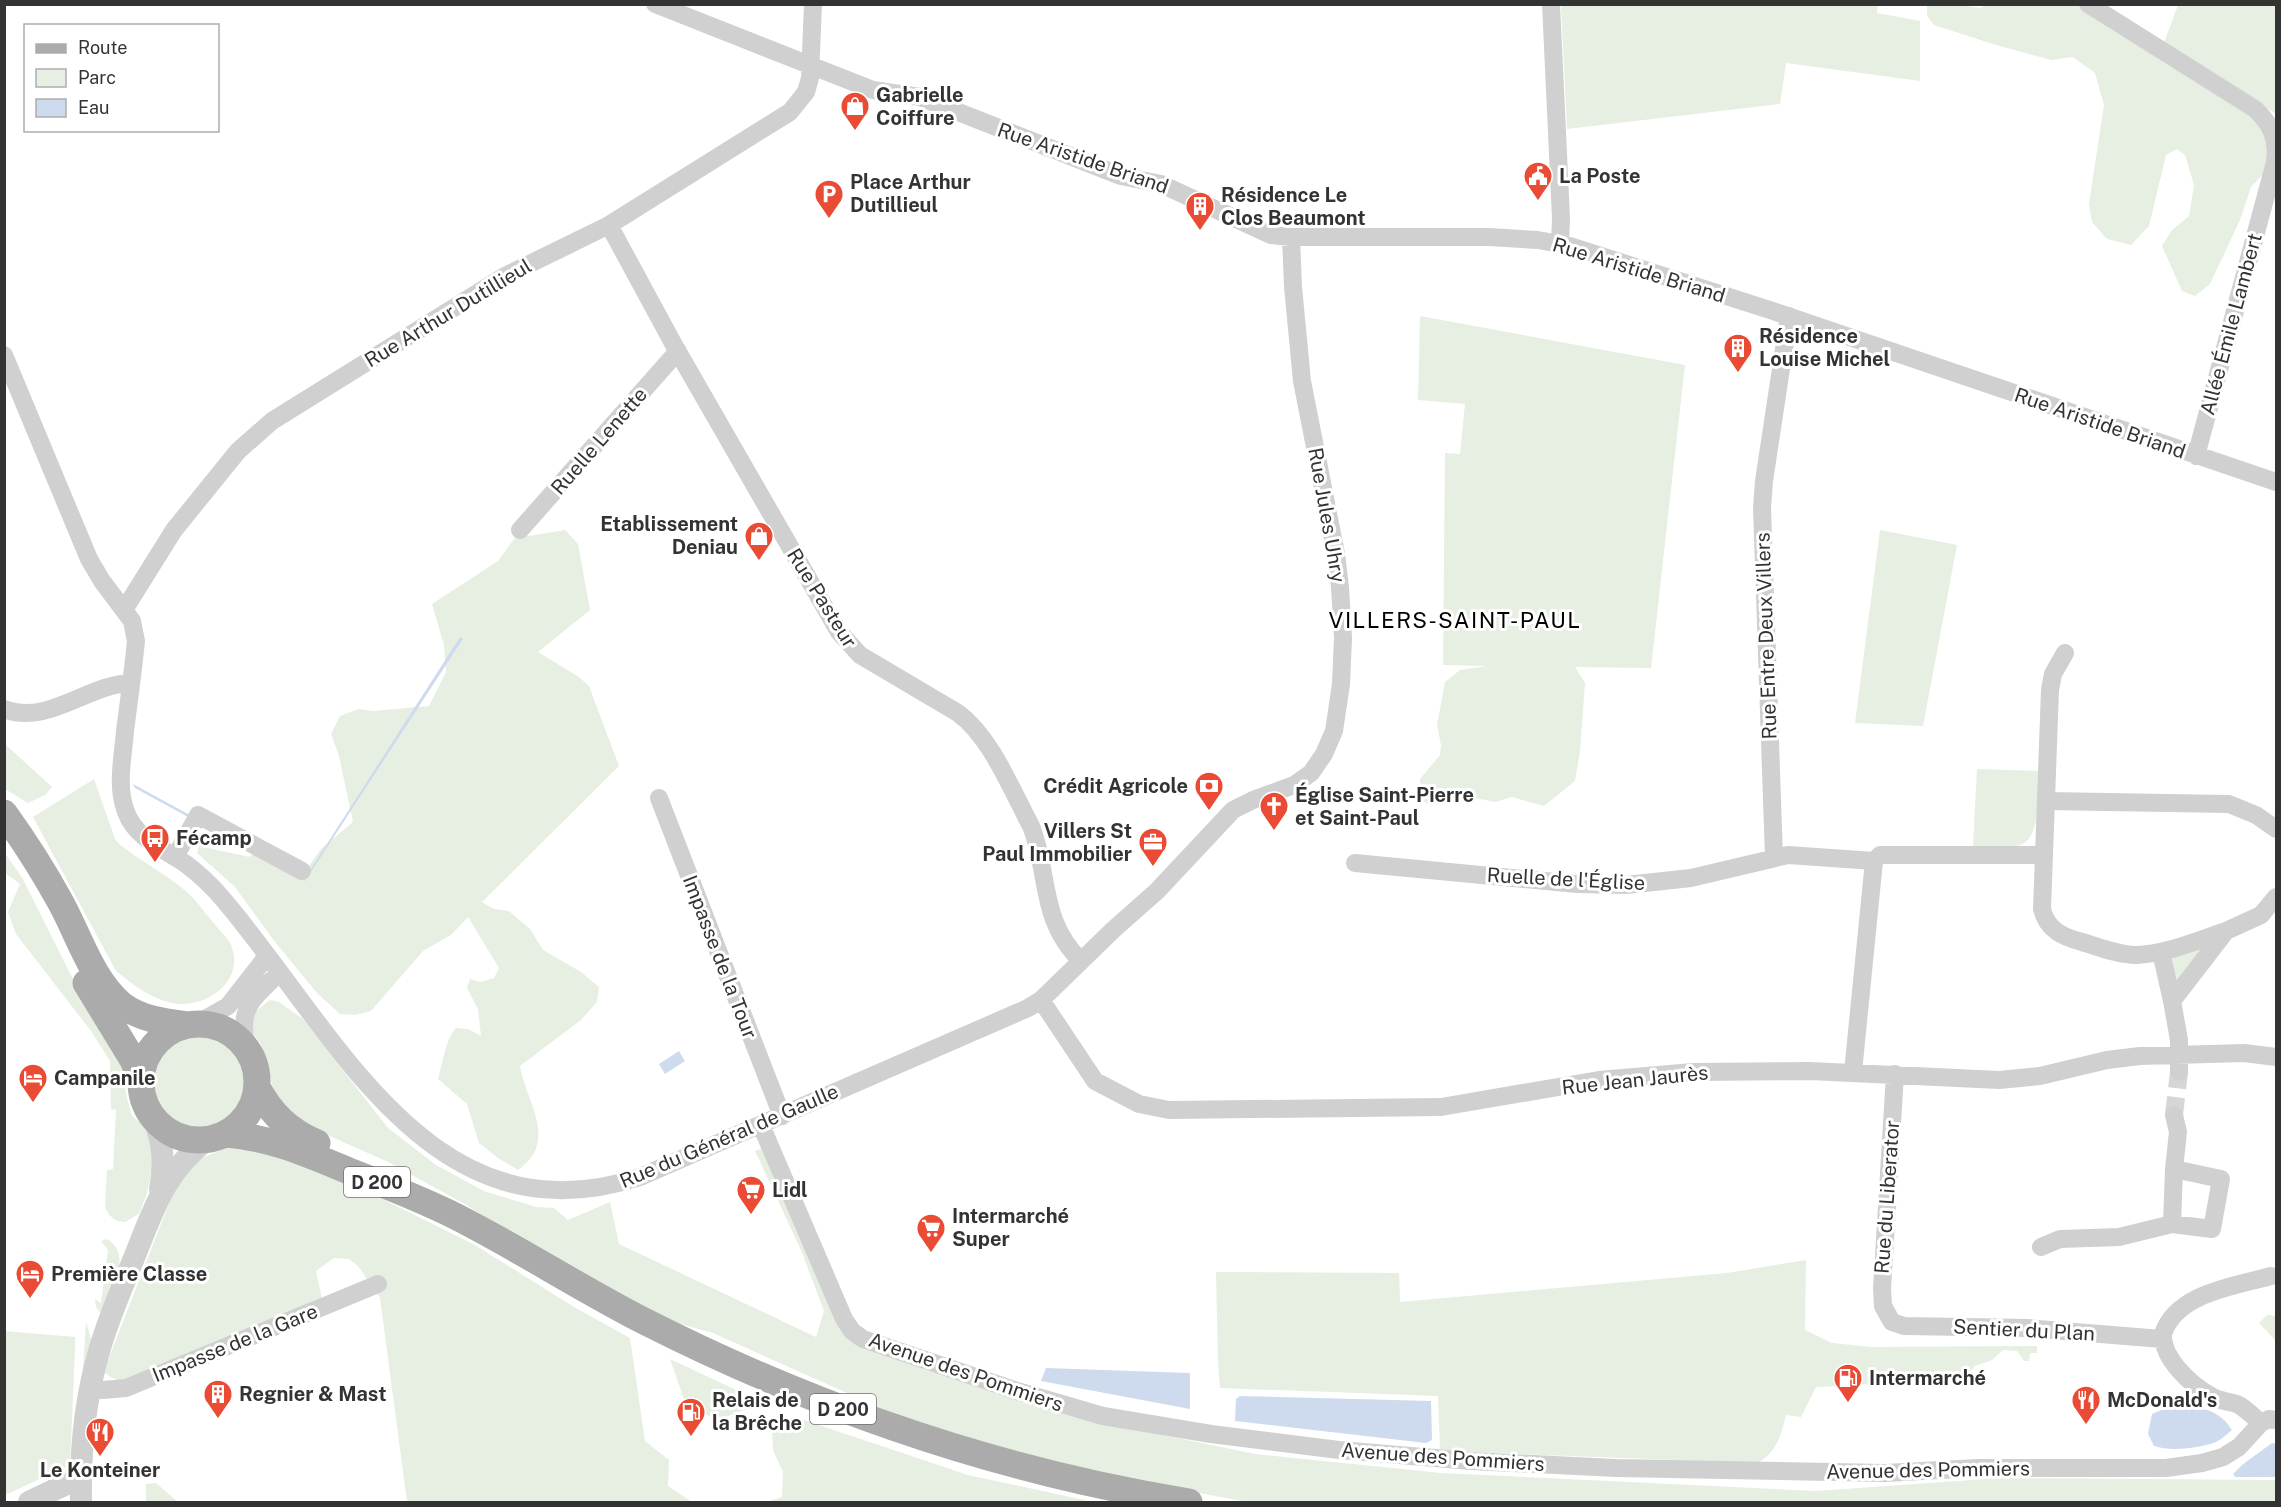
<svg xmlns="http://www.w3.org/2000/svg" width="2281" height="1507" font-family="'Public Sans',sans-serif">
<rect width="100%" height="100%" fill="#fff"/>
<path fill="#e6efe1" d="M1988 4 2078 5 2101 13 2255 109 2275 162 2251 187 2240 220 2210 284 2195 296 2182 291 2162 246 2172 230 2189 216 2194 185 2185 155 2177 149 2166 155 2149 226 2131 245 2107 239 2092 222 2089 204 2104 105 2095 73 2073 57 2051 60 1996 45 1934 25 1927 16V5H1961L1980 8Z
M1561 5H1878L1877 13 1920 21V81L1786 63 1780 104 1567 129Z
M2178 5H2276V114L2164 43Z
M1420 316 1685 365 1651 668 1575 667 1585 683 1580 752 1575 781 1544 806 1512 797 1495 802 1460 795 1427 804 1420 797V779L1440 755 1441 745 1437 725 1445 682 1460 670 1487 666 1443 665 1445 453 1460 454 1465 404 1418 400Z
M565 530 578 544 590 610 538 652 579 677 589 686 619 766 482 902 494 909 509 911 530 929 543 950 581 972 599 987 597 1002 581 1020 520 1066C527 1105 559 1140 518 1170L498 1158 479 1143 467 1104 438 1079C443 1063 445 1040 456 1028L468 1029 481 1036 478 1009 467 988 470 979 481 982 494 978 499 968 468 917 451 935 423 951 371 1011 355 1015 340 1014 317 993 275 942 235 887 197 853 199 846 249 857 263 847 309 866 321 849 353 822 339 756 331 734 340 716 359 709 373 711 429 706 446 672 444 645 432 604 498 561 517 535 529 536Z
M1880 530 1957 545 1923 726 1855 723Z
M5 744 52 787 45 795 28 803 5 789Z
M1977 769 2038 771C2037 791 2043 843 2016 846 2003 848 1987 846 1973 846Z
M94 779 115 839 119 844C141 861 166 874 187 892 198 902 207 916 217 927 220 932 226 936 229 941 249 979 207 1010 172 1003 149 998 134 985 116 971L33 817Z
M4 852 23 879 77 987 122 1058 126 1094 132 1116 147 1128 151 1144 152 1169 147 1193 139 1214 125 1222 117 1221 109 1215 105 1207 107 1170 113 1169 116 1110 111 1109 110 1061 91 1031 16 934 8 912 20 884 5 873Z
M2199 946 2202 950 2178 982H2174L2172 958Z
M270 1000 279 1002 303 1019 388 1128 436 1165 484 1191 536 1207 554 1208 568 1220 610 1202 619 1244 816 1337 824 1311 801 1250 755 1151 763 1148 861 1345 1066 1415 1255 1454 1441 1473 1816 1491 2000 1478 2276 1480V1502H1248L1089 1473 925 1428 713 1333 666 1320 511 1234 465 1204 386 1161 300 1123 274 1092 261 1044 253 1034 251 1023 256 1011Z
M153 1082a47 47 0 1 1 94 0a47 47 0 1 1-94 0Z
M227 1148 268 1152 346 1181 475 1245 574 1307 630 1338 645 1441 669 1460 668 1486 692 1502H407L380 1298 358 1266 349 1259 334 1258 316 1271 322 1299 121 1381 112 1378 105 1373 107 1363 180 1175 194 1161Z
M107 1239C134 1255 110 1292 101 1314L96 1307 95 1299 101 1303 108 1250 101 1241Z
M1806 1260 1805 1330 1832 1343 1872 1347 2037 1346V1353H2030L2029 1361H2024L2017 1351 2003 1350 1992 1360 1975 1366 1969 1373H1893L1885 1385 1843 1384 1842 1386 1816 1387 1801 1417 1786 1415C1781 1435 1777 1453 1757 1463L1440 1451 1438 1396 1220 1388 1218 1362 1216 1272 1399 1273 1400 1302 1727 1273Z
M2267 1315 2276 1316V1341L2259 1323Z
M86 1322 92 1342 82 1385Z
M4 1331 75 1337V1350L70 1465 5 1495Z
M670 1359 762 1402C726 1417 722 1426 686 1405Z
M798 1418 968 1475 1093 1502H767L782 1497 783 1472 773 1450 772 1430Z
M156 1483 178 1502H146V1484Z"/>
<path fill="#cedbef" d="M460 637 463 639 459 645 305 881 135 788 133 784 305 878Z
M679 1051 685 1061 665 1074 659 1064Z
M1046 1368 1190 1373V1409L1041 1381Z
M1240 1396 1431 1401 1432 1440 1426 1443 1235 1421 1236 1399Z
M2171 1406C2195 1407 2217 1406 2232 1430 2227 1434 2222 1439 2216 1442 2199 1448 2171 1452 2154 1446L2148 1434 2152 1414Z
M2272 1443 2276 1444V1477H2235L2233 1474 2242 1465Z"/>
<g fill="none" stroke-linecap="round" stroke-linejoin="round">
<path stroke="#d6d6d6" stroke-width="18" stroke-dasharray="18 9" stroke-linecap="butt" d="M2174 1115 2179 1072"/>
<path stroke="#d0d0d0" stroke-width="18" d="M655 4 873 90 920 97 1121 176 1161 184 1271 235 1291 237H1489L1538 240 1570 246 1773 311 2276 482
M1551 4 1561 218 1560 244
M2088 4 2255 109C2272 125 2278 139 2275 162L2196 456
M609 225 674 345 839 632 860 655 958 713C991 737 1012 791 1031 826 1050 875 1039 920 1081 961
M4 355 89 559 102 581 132 621 136 641C133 671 129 701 125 731 123 758 116 786 126 812 136 839 164 849 186 864 199 874 212 886 222 898 335 1029 429 1246 640 1177L1028 1008 1041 1000 1113 930 1157 891 1233 810 1253 800 1294 785 1311 773 1324 754 1334 731 1341 684 1343 638 1340 587 1336 554 1302 381 1293 287 1291 237
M520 530 678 351
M124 610 174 530 238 451 272 421 505 276 609 225 790 112 806 92 810 78 813 4
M2065 653 2053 674 2050 690 2042 909C2047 930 2063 937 2082 942 2099 947 2118 955 2136 955 2167 954 2198 940 2226 931
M4 709C48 726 88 684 131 683
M659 798 782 1116
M2046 801 2229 804 2256 815 2276 829
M175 857 198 815 302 871
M1774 858 1762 508 1764 481 1789 316
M1355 863 1577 884 1626 885 1691 878 1788 855 1874 861 1880 855H2044
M2161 952 2172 1001
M1041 1000 1095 1081 1139 1104 1169 1110 1441 1107 1599 1080 1693 1072 1810 1071 1999 1080 2040 1076 2107 1060 2140 1056 2244 1053 2276 1057
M196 1024 228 1006 267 956
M247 1050C237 1007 252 1000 280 972
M1853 1072 1874 861
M2179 1072V1040L2172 1001 2226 931 2261 915 2276 897
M1895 1074 1882 1289 1883 1306 1892 1322 1904 1326 2027 1328 2162 1339
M2174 1115 2178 1132 2174 1169
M761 1125 844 1319 852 1331 863 1339 1017 1391 1103 1416 1211 1434 1339 1450 1471 1461 1616 1468 1885 1473 1978 1468H2166L2202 1463 2223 1457 2239 1447 2261 1423 2269 1419 2276 1420
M2041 1247 2060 1239 2119 1237 2172 1224 2212 1229 2221 1179 2174 1169 2172 1224
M90 1389 103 1390 126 1388 378 1284
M2261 1423C2254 1417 2247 1410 2239 1405 2231 1401 2221 1402 2213 1397 2192 1386 2162 1359 2163 1334 2176 1293 2235 1286 2271 1276"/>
<path stroke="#d0d0d0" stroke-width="22" d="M152 1115C163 1139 165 1164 160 1189
M29 1502 81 1477
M81 1502C80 1450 85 1398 100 1348 109 1317 122 1288 134 1258 153 1211 165 1170 208 1139"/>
<path stroke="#ababab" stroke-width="27" d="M4 813C25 842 44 872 61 903 79 936 92 980 122 1005 141 1019 164 1022 187 1025
M86 983 133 1060 142 1082
M141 1082a58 58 0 1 1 116 0a58 58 0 1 1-116 0Z
M257 1087C271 1114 289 1131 317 1143
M225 1134C270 1137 308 1154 349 1171 385 1185 421 1199 455 1216 518 1248 578 1287 642 1320 813 1407 999 1471 1189 1502"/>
</g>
<defs>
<g id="shop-pin" transform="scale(1.5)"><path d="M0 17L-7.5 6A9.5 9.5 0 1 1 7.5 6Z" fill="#ea4b34" stroke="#fff"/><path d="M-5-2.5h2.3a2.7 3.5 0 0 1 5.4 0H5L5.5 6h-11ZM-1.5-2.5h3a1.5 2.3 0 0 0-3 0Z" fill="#fff"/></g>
<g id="civic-pin" transform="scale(1.5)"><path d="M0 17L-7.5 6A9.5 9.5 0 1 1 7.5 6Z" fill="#ea4b34" stroke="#fff"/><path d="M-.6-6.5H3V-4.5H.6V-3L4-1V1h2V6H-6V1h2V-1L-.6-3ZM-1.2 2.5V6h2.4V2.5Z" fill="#fff"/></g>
<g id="parking-pin" transform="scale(1.5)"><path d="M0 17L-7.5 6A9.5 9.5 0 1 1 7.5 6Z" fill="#ea4b34" stroke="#fff"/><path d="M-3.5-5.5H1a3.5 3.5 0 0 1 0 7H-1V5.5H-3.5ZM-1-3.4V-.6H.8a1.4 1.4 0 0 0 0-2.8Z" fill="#fff"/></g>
<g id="building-pin" transform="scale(1.5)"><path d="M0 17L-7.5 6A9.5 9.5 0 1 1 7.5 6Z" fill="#ea4b34" stroke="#fff"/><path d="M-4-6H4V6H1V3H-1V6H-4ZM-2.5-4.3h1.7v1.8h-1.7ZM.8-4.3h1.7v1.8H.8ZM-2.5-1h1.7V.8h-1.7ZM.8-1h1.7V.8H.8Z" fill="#fff"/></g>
<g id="bank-pin" transform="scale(1.5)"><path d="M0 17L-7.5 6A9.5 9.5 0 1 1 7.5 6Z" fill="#ea4b34" stroke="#fff"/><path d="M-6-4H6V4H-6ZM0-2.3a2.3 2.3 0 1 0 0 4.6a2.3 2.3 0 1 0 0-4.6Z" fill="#fff"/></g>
<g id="church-pin" transform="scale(1.5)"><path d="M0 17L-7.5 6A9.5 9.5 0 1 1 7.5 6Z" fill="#ea4b34" stroke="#fff"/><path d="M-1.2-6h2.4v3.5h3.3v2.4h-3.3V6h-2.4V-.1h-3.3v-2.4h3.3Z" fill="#fff"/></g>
<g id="bus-pin" transform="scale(1.5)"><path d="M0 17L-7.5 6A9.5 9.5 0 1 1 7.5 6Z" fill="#ea4b34" stroke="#fff"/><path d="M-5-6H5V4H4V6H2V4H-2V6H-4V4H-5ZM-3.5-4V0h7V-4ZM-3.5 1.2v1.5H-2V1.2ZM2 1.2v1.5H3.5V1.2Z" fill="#fff"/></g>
<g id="office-pin" transform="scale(1.5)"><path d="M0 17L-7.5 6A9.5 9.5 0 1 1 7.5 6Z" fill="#ea4b34" stroke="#fff"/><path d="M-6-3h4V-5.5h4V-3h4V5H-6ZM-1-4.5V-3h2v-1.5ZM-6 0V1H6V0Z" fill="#fff"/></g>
<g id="hotel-pin" transform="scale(1.5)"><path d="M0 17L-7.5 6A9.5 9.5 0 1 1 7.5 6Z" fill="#ea4b34" stroke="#fff"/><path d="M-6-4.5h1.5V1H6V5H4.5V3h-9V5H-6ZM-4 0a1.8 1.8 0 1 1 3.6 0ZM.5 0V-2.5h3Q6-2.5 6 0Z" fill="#fff"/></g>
<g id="supermarket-pin" transform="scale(1.5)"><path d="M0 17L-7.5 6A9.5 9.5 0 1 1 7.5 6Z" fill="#ea4b34" stroke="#fff"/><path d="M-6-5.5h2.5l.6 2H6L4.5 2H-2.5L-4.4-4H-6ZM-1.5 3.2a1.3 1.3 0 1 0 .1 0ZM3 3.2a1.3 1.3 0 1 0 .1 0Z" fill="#fff"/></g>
<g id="fuel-pin" transform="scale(1.5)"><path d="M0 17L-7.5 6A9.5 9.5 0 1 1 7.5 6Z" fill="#ea4b34" stroke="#fff"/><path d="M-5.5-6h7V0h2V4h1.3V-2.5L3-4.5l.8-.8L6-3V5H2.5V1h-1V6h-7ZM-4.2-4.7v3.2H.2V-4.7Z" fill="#fff"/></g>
<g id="restaurant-pin" transform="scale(1.5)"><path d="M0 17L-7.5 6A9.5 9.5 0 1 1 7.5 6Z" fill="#ea4b34" stroke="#fff"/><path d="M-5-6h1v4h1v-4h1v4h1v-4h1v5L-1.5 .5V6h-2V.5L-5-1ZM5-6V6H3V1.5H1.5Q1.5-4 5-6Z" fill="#fff"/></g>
</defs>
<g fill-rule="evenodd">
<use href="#shop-pin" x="855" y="106"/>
<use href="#civic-pin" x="1538" y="176"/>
<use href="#parking-pin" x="829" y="194"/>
<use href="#building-pin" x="1200" y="206"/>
<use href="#building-pin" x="1738" y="348"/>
<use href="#shop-pin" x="759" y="536"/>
<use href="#bank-pin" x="1209" y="786"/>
<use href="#church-pin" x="1274" y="806"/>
<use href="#bus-pin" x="155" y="838"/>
<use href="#office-pin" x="1153" y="842"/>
<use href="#hotel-pin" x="33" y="1078"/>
<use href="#supermarket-pin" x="751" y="1190"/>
<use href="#supermarket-pin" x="931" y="1228"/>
<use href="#hotel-pin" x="30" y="1274"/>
<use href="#fuel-pin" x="1848" y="1378"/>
<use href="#building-pin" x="218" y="1394"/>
<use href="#restaurant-pin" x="2086" y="1400"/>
<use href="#fuel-pin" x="691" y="1412"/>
<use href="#restaurant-pin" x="100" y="1432"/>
</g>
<g text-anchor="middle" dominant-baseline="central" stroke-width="6" stroke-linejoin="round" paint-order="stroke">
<g fill="#fff" stroke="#707070" stroke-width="1.5">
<rect x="344" y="1167" width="66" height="30" rx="4.5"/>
<rect x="810" y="1394" width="66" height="30" rx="4.5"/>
</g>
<g font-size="18" font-weight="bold" fill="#333">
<text x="377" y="1182">D 200</text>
<text x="843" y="1409">D 200</text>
</g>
<g font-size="20" font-weight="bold" fill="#333" stroke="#fff" text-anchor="start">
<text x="876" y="95">Gabrielle<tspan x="876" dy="23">Coiffure</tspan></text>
<text x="1559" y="176">La Poste</text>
<text x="850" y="182">Place Arthur<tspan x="850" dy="23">Dutillieul</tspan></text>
<text x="1221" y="195">Résidence Le<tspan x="1221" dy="23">Clos Beaumont</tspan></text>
<text x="1759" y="336">Résidence<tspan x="1759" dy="23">Louise Michel</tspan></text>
<text x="738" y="524" text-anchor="end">Etablissement<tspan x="738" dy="23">Deniau</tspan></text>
<text x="1188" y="786" text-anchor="end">Crédit Agricole</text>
<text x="1295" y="795">Église Saint-Pierre<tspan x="1295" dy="23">et Saint-Paul</tspan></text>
<text x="1132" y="831" text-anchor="end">Villers St<tspan x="1132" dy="23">Paul Immobilier</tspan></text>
<text x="176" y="838">Fécamp</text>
<text x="54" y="1078">Campanile</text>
<text x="772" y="1190">Lidl</text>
<text x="952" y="1216">Intermarché<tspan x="952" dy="23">Super</tspan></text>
<text x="51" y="1274">Première Classe</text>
<text x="1869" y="1378">Intermarché</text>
<text x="239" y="1394">Regnier &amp; Mast</text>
<text x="712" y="1400">Relais de<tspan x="712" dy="23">la Brêche</tspan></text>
<text x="2107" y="1400">McDonald's</text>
<text x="100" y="1470" text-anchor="middle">Le Konteiner</text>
</g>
<g font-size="20" fill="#333" stroke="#fff">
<text transform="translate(1083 158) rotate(19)">Rue Aristide Briand</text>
<text transform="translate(1639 270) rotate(17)">Rue Aristide Briand</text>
<text transform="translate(448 313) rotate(-31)">Rue Arthur Dutillieul</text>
<text transform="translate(2231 324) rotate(-75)">Allée Émile Lambert</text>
<text transform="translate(2100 423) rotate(19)">Rue Aristide Briand</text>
<text transform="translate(599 441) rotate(-49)">Ruelle Lenette</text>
<text transform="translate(1327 515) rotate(80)">Rue Jules Uhry</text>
<text transform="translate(822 598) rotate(58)">Rue Pasteur</text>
<text transform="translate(1766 636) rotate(-92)">Rue Entre Deux Villers</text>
<text transform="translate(1566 879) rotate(3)">Ruelle de l'Église</text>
<text transform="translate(720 957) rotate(69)">Impasse de la Tour</text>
<text transform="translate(1635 1080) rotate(-6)">Rue Jean Jaurès</text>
<text transform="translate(729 1136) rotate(-23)">Rue du Général de Gaulle</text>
<text transform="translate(1887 1197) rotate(-86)">Rue du Liberator</text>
<text transform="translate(2024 1330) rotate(3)">Sentier du Plan</text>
<text transform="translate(235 1343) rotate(-22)">Impasse de la Gare</text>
<text transform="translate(966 1372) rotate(19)">Avenue des Pommiers</text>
<text transform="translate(1443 1457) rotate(4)">Avenue des Pommiers</text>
<text transform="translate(1928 1470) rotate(-1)">Avenue des Pommiers</text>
</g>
<g font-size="22" letter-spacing="1.5" fill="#000" stroke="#fff">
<text x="1455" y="620">VILLERS-SAINT-PAUL</text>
</g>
</g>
<rect width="2281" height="1507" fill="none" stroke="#333333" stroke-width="12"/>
<rect x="24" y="24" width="195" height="108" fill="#ffffff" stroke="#adadad" stroke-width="1.5"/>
<rect x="36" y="44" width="30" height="9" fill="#ababab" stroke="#adadad" stroke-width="1.5"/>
<text x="78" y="54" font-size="18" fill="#333333">Route</text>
<rect x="36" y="69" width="30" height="18" fill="#e6efe1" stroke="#adadad" stroke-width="1.5"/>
<text x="78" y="84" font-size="18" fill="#333333">Parc</text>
<rect x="36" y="99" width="30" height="18" fill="#cedbef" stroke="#adadad" stroke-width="1.5"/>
<text x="78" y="114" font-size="18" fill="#333333">Eau</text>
</svg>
